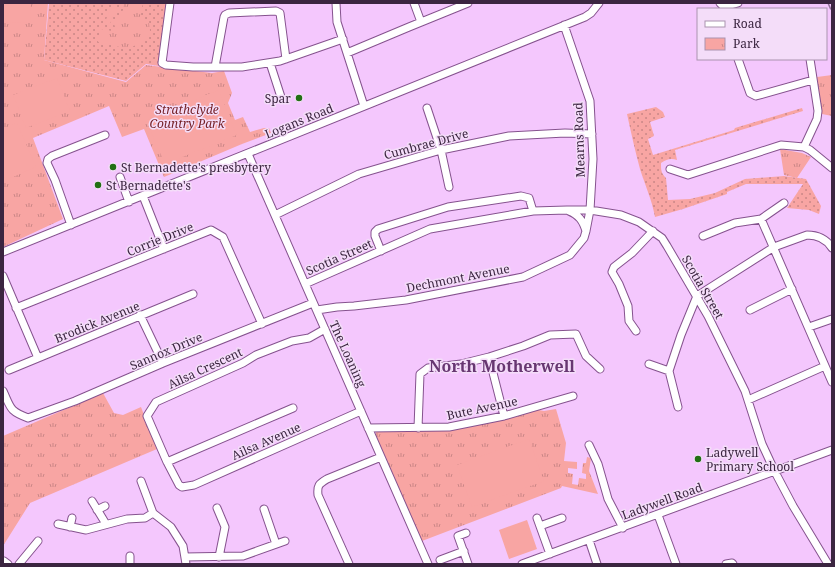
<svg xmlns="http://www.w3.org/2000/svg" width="835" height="567" font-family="'Noto Serif',serif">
<defs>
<pattern id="grass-dots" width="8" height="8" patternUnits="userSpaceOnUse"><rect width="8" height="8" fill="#f8a5a3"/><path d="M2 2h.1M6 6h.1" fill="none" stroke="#ca8686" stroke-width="1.8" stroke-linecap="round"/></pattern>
<pattern id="park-tufts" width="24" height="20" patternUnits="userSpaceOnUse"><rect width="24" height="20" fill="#f8a5a3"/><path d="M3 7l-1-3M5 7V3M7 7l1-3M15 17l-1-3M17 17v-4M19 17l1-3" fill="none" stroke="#ca8686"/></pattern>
</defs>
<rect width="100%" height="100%" fill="#f4c7fd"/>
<path fill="url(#grass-dots)" d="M49 3H168L165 28 159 66 146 64 126 81 44 60Z
M656 107 663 112 665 117 650 122 654 136 648 139 653 155 734 130 735 128 802 108 803 111 675 150 677 160C671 158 667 159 661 163 661 170 661 173 666 178L668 200 690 199 715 193 745 179 784 176 806 179 821 206 819 214 809 210 787 208 803 184H746L727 192V194L683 209 655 217C652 200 645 185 640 169 635 151 631 132 627 114Z"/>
<path fill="url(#park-tufts)" d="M3 3H48L44 60 126 82 146 65 212 73 224 71 232 93 228 103 235 120 243 117 250 132 264 128H269L271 133 242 144 164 177 144 129 122 137 109 106 33 138 63 219 3 247Z
M124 3H143L140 16 149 23 150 30 149 37C143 41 138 45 131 47 121 49 108 44 98 42L101 29 112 31 115 27C112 19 118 20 122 13 123 10 124 6 124 3Z
M832 75V116L822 114 817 77Z
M780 149 802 153 811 157 797 178 784 175Z
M103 393 114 413 123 415 141 407 157 449 30 503 3 546V436Z
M533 409 544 411 556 409 566 443 564 461 577 462V469L568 468V473L573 474 572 484 578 485 579 478 586 479V474L582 473 583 463H586L587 457 591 458 589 471 598 494 562 486 561 488 422 541 375 437 376 432 379 431 427 430Z"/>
<path fill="#f8a5a3" d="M3 3H31L30 23 3 22Z
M110 8 117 9V16H113L110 24 105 23Z
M57 78 70 111 26 128 13 95Z
M218 90 237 135 165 164 146 120Z
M17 123 36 167 6 180 3 172V129Z
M529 439 544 481 472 507 457 465Z
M527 520 537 549 509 559 499 530Z"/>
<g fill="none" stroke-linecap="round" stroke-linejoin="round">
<g stroke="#85528e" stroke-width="9">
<path id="minor" d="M170 3 162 63 166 65 193 67H242L280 61 343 39
M336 3 337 22 364 106
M414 3 421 22
M720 3 724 7 738 3
M347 53 409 27 468 3
M738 59 750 93 756 96 813 80
M270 63 281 97
M215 67 224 17 225 15 229 13 276 11 280 13 286 59
M427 108 441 150 449 187
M804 147 817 119 818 111 810 59
M248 154 428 564
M670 169 688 175 781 145 804 147 810 150 832 168
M120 177 129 202
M143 196 164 249
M569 211C579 215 583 221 586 231
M275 215 359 174 441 150 509 136 565 133 592 134
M761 219 784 203
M71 225 55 180 47 163 48 159 52 156 105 135
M703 236 735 223 761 219 832 382
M381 251 375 236V232L378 229 448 207 521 196 529 198 533 211
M3 252 585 17 591 13 599 3
M3 276 38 358
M305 284 430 229 533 211 567 210H590L621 215 639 222 662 238 667 246 708 316 745 391 762 444 775 472 793 506 828 564
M16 308 211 230 223 237 262 324
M317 310 337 307 354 306 406 300 523 277 570 255 584 238 586 231 590 210 593 159 590 101 564 25
M750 310 792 289
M140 315 163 363
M809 327 832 319
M325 329 309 338 292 341 256 355 243 363 156 402 147 416 167 462 179 485 182 487 194 485 361 411
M636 331 629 321 628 306 619 284 612 272 614 267 632 253 653 231
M489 357 504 416
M649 364 669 371
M9 370 193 294
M3 391C11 408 9 411 28 418L75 401 163 363 313 303
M748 400 825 366
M678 407 669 371 681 335 697 296 774 247 807 235C818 235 827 240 832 248
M368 428 449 427 504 416 573 396
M418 428 420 374 428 368 461 364 489 357 523 346 550 335 576 334 586 356 600 369
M589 445 598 464 608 499 623 528
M167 462 293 408
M141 481 153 513 171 527 183 546 186 564
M92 501 106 524
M217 508 225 527 219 557
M264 509 276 544
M97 510 105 506
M658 515 676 564
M537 518 550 554
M58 524 86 530 127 519 145 518 153 513
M540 526 562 518
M70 527 72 518
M466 533 458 536 468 564
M589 540 597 564
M130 556V564
M185 557 243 556 285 541
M440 560 464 551
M4 561 8 564
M19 564 38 541
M349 564 318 495C317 485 319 484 327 479L381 457
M522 564 832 450
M726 564 732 563 733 564"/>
</g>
<use href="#minor" stroke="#fff" stroke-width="7"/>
<path stroke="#917198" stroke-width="1.5" stroke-dasharray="7 7" stroke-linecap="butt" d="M828 3 832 12"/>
</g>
<g fill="#216f13" stroke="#f4ddf9" stroke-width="1.5">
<circle cx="299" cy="98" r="4"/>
<circle cx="113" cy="167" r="4"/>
<circle cx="98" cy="185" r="4"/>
<circle cx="698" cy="459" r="4"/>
</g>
<g text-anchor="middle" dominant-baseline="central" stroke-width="3" stroke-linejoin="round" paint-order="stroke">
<g font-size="12" fill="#3b2540" stroke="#f4ddf9" text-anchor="start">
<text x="291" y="98" text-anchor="end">Spar</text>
<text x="121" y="167">St Bernadette's presbytery</text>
<text x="106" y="185">St Bernadette's</text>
<text x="706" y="452">Ladywell<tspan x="706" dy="14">Primary School</tspan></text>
</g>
<g font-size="12" font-style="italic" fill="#741f25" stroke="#f4ddf9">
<text x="187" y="109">Strathclyde<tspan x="187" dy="14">Country Park</tspan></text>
</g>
<g font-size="12" fill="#3b2540" stroke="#f4ddf9">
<text transform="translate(299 121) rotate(-22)">Logans Road</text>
<text transform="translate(579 140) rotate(-92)">Mearns Road</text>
<text transform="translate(426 144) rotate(-15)">Cumbrae Drive</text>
<text transform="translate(160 239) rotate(-22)">Corrie Drive</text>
<text transform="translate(339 257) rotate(-24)">Scotia Street</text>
<text transform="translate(458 278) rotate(-11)">Dechmont Avenue</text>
<text transform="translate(703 287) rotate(60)">Scotia Street</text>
<text transform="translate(97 322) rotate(-22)">Brodick Avenue</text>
<text transform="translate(166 351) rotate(-23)">Sannox Drive</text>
<text transform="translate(348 354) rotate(66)">The Loaning</text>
<text transform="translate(205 368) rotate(-25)">Ailsa Crescent</text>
<text transform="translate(482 408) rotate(-12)">Bute Avenue</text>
<text transform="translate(266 441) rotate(-24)">Ailsa Avenue</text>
<text transform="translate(662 501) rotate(-20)">Ladywell Road</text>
</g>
<g font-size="16" font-weight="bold" fill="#683772" stroke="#f4ddf9">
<text x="502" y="366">North Motherwell</text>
</g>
</g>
<rect width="835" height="567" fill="none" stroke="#3b2540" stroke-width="8"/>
<rect x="697" y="8" width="130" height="52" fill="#f4ddf9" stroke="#aa93af"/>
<rect x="705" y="21" width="20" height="6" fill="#ffffff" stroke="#aa93af"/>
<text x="733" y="28" font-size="12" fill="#3b2540">Road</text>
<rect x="705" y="38" width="20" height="12" fill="url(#park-tufts)" stroke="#aa93af"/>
<text x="733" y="48" font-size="12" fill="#3b2540">Park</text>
</svg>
